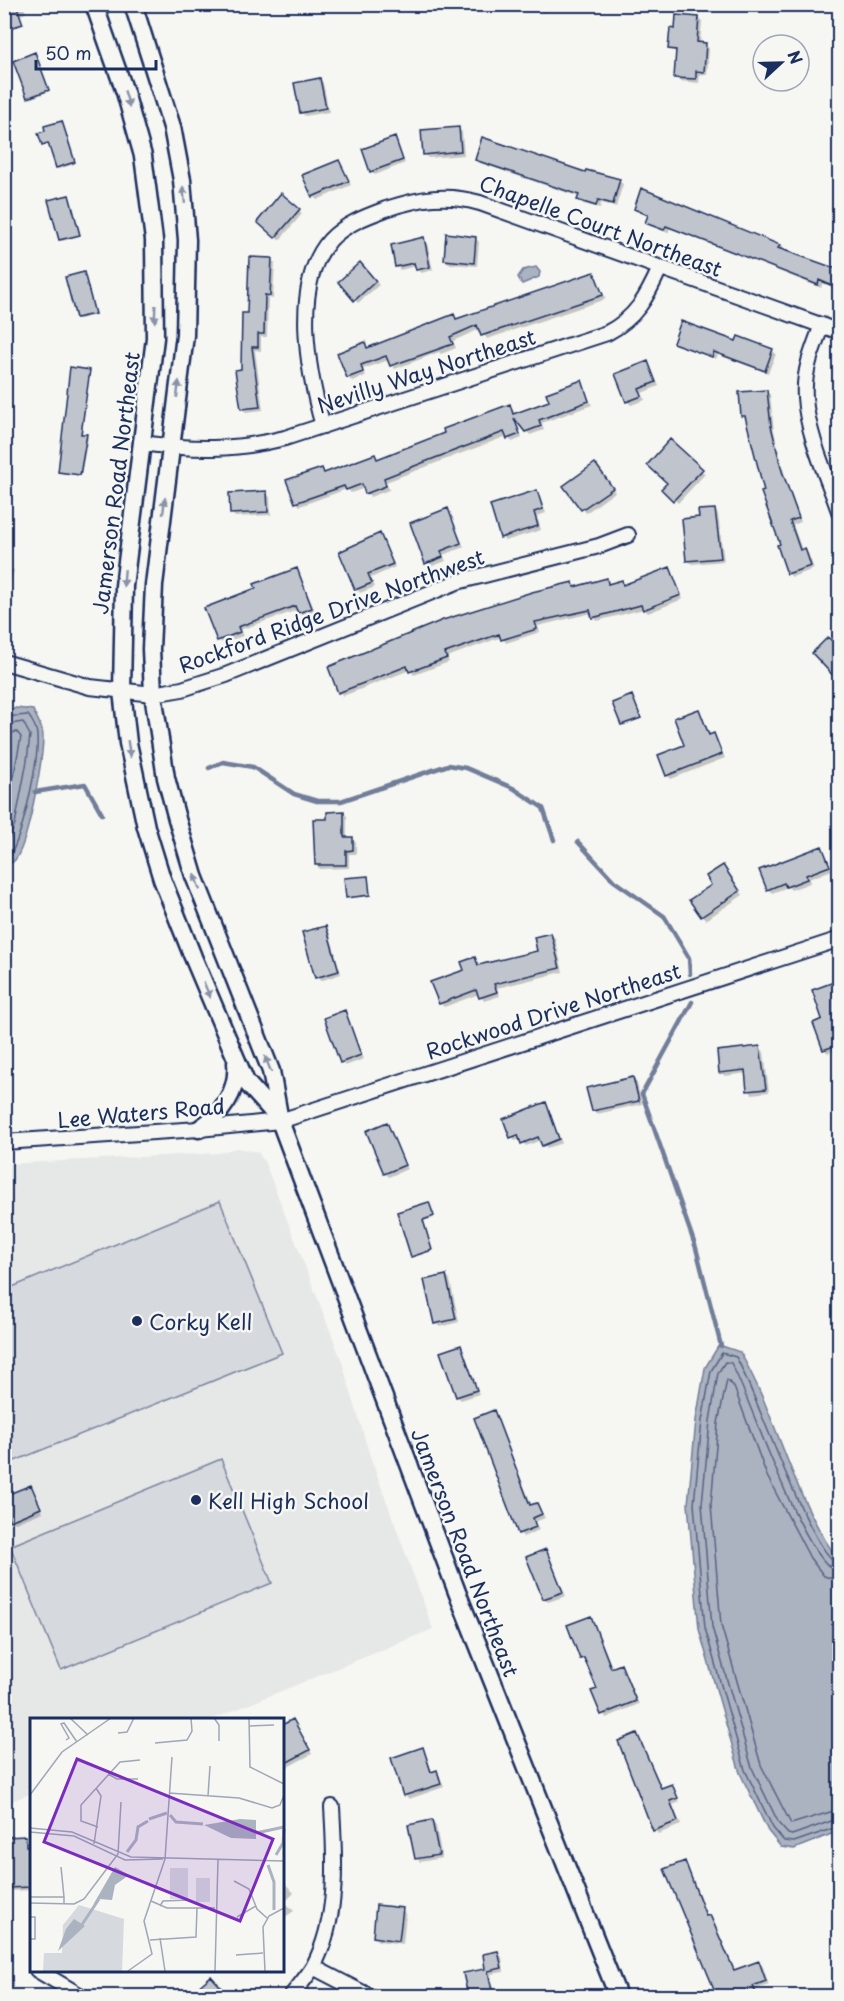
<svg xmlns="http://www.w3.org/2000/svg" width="844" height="2001" font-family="'Playpen Sans',sans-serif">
<rect width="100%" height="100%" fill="#f6f6f2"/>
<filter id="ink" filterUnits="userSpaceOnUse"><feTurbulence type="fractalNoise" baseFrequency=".0167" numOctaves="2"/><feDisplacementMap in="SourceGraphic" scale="12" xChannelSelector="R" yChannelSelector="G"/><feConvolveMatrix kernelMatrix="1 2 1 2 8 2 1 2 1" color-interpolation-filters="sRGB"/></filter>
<g filter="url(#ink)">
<path fill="#e6e7e7" d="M237 1148 258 1152 265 1163 341 1359 370 1456 433 1629 213 1719H32L31 1793 5 1804V1164L218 1153Z"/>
<path fill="#d6d9dd" stroke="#78849e" stroke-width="1.5" d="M220 1201 282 1353 5 1465V1290Z
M221 1459 272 1583 61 1670 10 1546Z"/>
<path fill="#abb2c0" stroke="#717e99" stroke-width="1.5" d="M536 267 540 272 539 277 522 284 518 277 523 270Z
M16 708 33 710C37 718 43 728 43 736 43 757 28 850 13 862 11 864 7 863 4 863L5 712Z
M719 1345 740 1352C779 1420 792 1496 839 1561V1831L794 1849 781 1847 768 1831 740 1773 699 1629 688 1504 696 1420 705 1368Z"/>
<path fill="#0003" d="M4 4H23L26 13 20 15 23 25 5 30Z
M536 4H566L542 13Z
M698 18 702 22 700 44 709 48 707 75 700 74 699 83 679 81 675 77 677 53 670 49 676 30Z
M36 56 50 91 30 99 15 62Z
M319 79 323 83 329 112 305 116 301 112Z
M62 122 75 164 58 169 50 144H43Z
M458 128 462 132 464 155 428 158 424 154Z
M394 139 405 163 375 175 371 171Z
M477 159 586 174 619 181 623 184 616 207 601 203 600 208 583 204 580 197 480 163Z
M339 161 351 185 317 200 313 196Z
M69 197 80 236 62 241 60 240Z
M636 209 779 246 840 271V290L823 283 821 288 670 228 668 233 651 226 647 222 649 216Z
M299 210 302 214 280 240 263 226Z
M475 238 479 242 477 266 449 264 445 260Z
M423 239 427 243 433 270 421 273 416 266 400 270 397 266Z
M271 260 275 263 273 299 268 298 267 337H261V351L255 350 263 410 246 412 242 409V370L248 315Z
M360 264 379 285 358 303 340 282Z
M84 273 96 315 79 319 78 318Z
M594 274 606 299 487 339 480 329 453 341 456 348 441 354 439 352 395 369 389 360 363 369 366 376 352 381 348 378 365 344 369 349 453 316 458 320Z
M675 342H737L772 350 776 354 768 373 718 355 716 359Z
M648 363 659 386 642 393 645 400 631 405 627 401Z
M89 371 82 435 88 437 81 476 61 473Z
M581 382 592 405 542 423 544 430 530 435 516 419 522 438 512 442 507 436 386 482 389 490 370 497 365 488 351 493 347 489 300 506 296 502 321 470 326 474 375 456 378 460 510 406 515 414 551 402Z
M766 391 770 395 774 431 785 476 801 522 793 525 802 550 808 553 814 569 792 577 788 573 747 419 743 416Z
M671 441 705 474 678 503 663 489 669 483Z
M599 468 615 492 586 513 565 486Z
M537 491 546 513 537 516 541 530 505 541 502 537Z
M266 493 270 497 271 515 235 517 232 513Z
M448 510 464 547 443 555 446 561 430 567 426 563Z
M715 510 718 514 724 561 692 564 688 561 701 518Z
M379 535 395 567 371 578 375 587 360 593 357 589Z
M4 564 14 570 6 601 4 600Z
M670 569 683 599 648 613 644 609 597 621 592 613 538 626 540 632 506 643 502 637 447 657 449 662 414 675 410 670 343 696 340 692 572 584 576 588 606 580 611 584 621 582 625 586Z
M297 570 315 611 303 616 298 610 240 630 243 636 222 643 218 640 257 589Z
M633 698 641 719 623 726 622 724Z
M699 710 711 736 717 739 725 758 671 779 667 775 686 745Z
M343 813 347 816V839L356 842V854H349V868L320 869 316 865 329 820Z
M822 848 832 870 809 879 810 883 791 890 788 887 772 893 768 889Z
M726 871 743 895 706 920 691 900 714 885Z
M368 878 371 896 348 898 347 897Z
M325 928 329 931 341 974 320 981 317 977Z
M551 934 555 938 563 972 497 988 500 996 484 1001 479 994 444 1007 440 1003 475 959 480 966 539 952Z
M833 984 840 994V1049L828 1053 824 1049V1020Z
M344 1012 364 1059 345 1066 342 1062Z
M760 1048 764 1052 769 1092 752 1094 749 1090 747 1073 725 1076 721 1072Z
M633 1079 637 1083 642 1104 597 1114 593 1111Z
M546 1104 562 1143 547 1148 541 1140 526 1146 521 1139 515 1141 512 1137Z
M387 1124 407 1169 389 1177 385 1173Z
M429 1204 434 1218 424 1221 433 1251 413 1257 398 1213Z
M446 1277 450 1280 459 1322 440 1327 436 1323Z
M460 1347 479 1394 461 1400 457 1396Z
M494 1412 532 1506 537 1504 545 1518 535 1522 539 1530 523 1537 520 1533Z
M31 1487 43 1512 15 1523 11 1520Z
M546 1551 566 1596 548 1602 544 1598Z
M591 1617 613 1669 620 1666 624 1670 639 1704 606 1718 593 1692 599 1690 587 1661 581 1658Z
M293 1721 312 1754 282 1770V1727Z
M636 1735 662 1789 672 1786 680 1802 673 1805 681 1825 658 1834 655 1830Z
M422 1749 433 1773 436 1772 440 1776 444 1787 409 1799 405 1795Z
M432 1822 436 1826 442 1858 420 1862 416 1858Z
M25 1838 32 1848V1890L11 1891 8 1887Z
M685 1862 701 1899 682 1906 666 1870Z
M282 1880 294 1893 285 1902 294 1911 282 1919Z
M402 1910 406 1914 403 1944 378 1941 374 1937Z
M710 1917 735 1972 759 1963 763 1967 769 1985 756 1989 759 1996H718L689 1926Z
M498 1953 502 1957 504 1972 491 1974 495 1996H469L465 1974 487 1970Z
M211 1978 228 1996H191Z"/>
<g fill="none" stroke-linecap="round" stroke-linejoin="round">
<path stroke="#556385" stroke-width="1.5" d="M4 717 28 715C32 720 37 729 37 736 39 761 23 836 9 857L4 858
M4 725 23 722 30 735 27 761 15 824 4 850
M4 734 17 732 21 737 4 826
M840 1564C813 1561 754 1387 736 1357L722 1353 711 1371 702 1421 694 1504 705 1628 745 1770 773 1828 784 1841 794 1842 840 1826
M840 1572C806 1570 750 1396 731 1363L725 1362 718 1373 710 1421 702 1504 712 1627 752 1768 779 1824 788 1834 792 1835 840 1818
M840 1581 824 1576 810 1558 767 1476 734 1387 727 1380 718 1423 711 1505 721 1625 761 1765 791 1824 840 1809"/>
<path stroke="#717e99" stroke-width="4.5" d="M209 768 223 762 253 767 294 794 317 801H341L448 765 466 768 513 788 543 808 554 840
M35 792 85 784 102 814
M578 842 614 881 664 916 689 958 690 974
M692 1002 642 1094 696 1248 721 1346
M836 1832 840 1842"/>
</g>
<path fill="#c0c4cd" stroke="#1b2f5e" stroke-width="1.5" d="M4 4H16L23 24 4 30Z
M676 15 699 17 697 42 706 43 704 72 696 71V79L674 78 676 50 668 49 670 28 675 29Z
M35 52 49 90 27 98 13 61Z
M320 78 326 108 300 113 294 83Z
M62 121 75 162 56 168 48 143 42 145 38 133 45 131 44 126Z
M459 127 461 151 423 155 421 130Z
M395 137 403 160 370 172 362 149Z
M482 137 585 172 586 170 620 179 613 204 598 200 596 206 577 200 579 195 475 160Z
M339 160 349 181 312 197 302 175Z
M641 188 780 245 778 248 840 270V289L819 280 818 285 666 226 664 230 645 223 648 215 634 209Z
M281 193 300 209 275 238 257 222Z
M69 195 80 235 59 240 48 200Z
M446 233 476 237 474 263 444 260Z
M424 237 430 267 416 270 414 263 395 267 391 245Z
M249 257 272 258 270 296 265 295 264 334H258V347H252L260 407 241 409 235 370 241 369 242 313H247Z
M360 262 376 281 354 301 338 282Z
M84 272 95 314 76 318 65 277Z
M594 272 603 295 481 336 477 325 450 337 453 344 390 366 386 356 361 365 363 372 347 378 337 353 365 342 367 348 454 314 456 319Z
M681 321 736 341 738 336 773 349 765 371 714 352 712 357 673 343Z
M648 361 656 382 639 389 642 396 626 402 615 374Z
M70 367 90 370 81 434H87L80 475 58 472Z
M582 380 589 401 539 420 541 426 525 432 514 418 520 434 507 439 504 432 435 458 384 478 386 486 365 494 362 484 346 490 344 486 295 503 286 480 322 468 324 473 375 454 377 459 444 433 443 429 510 404 513 414 549 401 546 393Z
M767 390 771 426 782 471 799 518 790 521 800 550 805 548 811 566 787 574 777 545 780 544 761 492 764 491 745 416H741L739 392Z
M670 439 703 469 673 501 661 489 667 483 647 465Z
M595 463 613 488 581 510 563 486Z
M537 490 543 509 534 512 538 526 500 538 490 505Z
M267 491 268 512 230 514 229 493Z
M448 508 461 543 441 551 443 557 425 564 410 523Z
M715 509 721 558 686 561 682 519 699 517 698 510Z
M380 533 393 564 368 574 372 583 355 590 339 552Z
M670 567 681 595 643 610 641 605 592 618 590 610 535 622 537 629 501 640 499 634 445 653 447 658 409 672 407 666 338 693 328 667 443 620 532 592 573 582 574 587 607 578 608 584 622 580 623 585Z
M297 568 312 608 298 613 295 606 238 627 240 632 217 641 204 608 256 588 254 584Z
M828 637 840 649V683L812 653Z
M632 695 641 718 621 725 612 703Z
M699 709 709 735 714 733 722 754 666 776 658 755 684 745 674 718Z
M344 811V837H353V850L346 851V865H315L313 819H327V812Z
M822 846 830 866 806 875 807 879 786 887 784 883 767 890 759 870Z
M723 865 740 891 701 917 689 900 711 885 706 876Z
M368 876 370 895 346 898 344 878Z
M326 926 339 971 315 978 302 932Z
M551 933 560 968 494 984 497 992 479 998 476 990 439 1004 430 982 464 970 461 962 475 957 478 965 537 951 534 937Z
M834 982 840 998V1044L823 1050 813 1023 822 1019 812 990Z
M345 1010 361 1055 340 1063 324 1018Z
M760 1046 766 1089 747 1091 745 1070 719 1073 717 1051Z
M633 1077 639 1101 592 1111 586 1088Z
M546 1102 559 1139 542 1146 538 1137 521 1144 518 1135 510 1138 503 1119Z
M387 1122 405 1165 384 1174 366 1131Z
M429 1202 434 1216 423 1220 432 1250 411 1257 397 1212Z
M446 1275 456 1319 434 1324 424 1280Z
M461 1345 477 1390 456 1397 440 1352Z
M494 1410 530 1505 537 1503 542 1514 533 1518 536 1527 518 1534 474 1418Z
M31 1485 41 1508 10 1521 4 1508V1496Z
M546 1549 563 1592 543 1599 526 1557Z
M591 1616 611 1668 621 1664 636 1701 601 1715 591 1691 597 1689 584 1658 580 1659 567 1625Z
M293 1719 310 1750 282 1765V1725Z
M637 1733 661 1788 672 1784 678 1798 670 1801 678 1821 653 1831 618 1741Z
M423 1747 431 1772 437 1770 441 1784 403 1796 391 1758Z
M432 1820 439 1855 415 1859 408 1825Z
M26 1836V1846H32V1887L6 1888 5 1837Z
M685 1861 706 1916 710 1915 734 1970 759 1961 766 1981 753 1986 757 1996H717L664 1869Z
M376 1905 403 1908 399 1941 373 1937Z
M498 1951 502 1968 488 1971 493 1996H468L463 1973 485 1969 483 1954Z
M211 1976 229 1996H188Z"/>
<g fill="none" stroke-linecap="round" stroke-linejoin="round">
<g stroke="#1b2f5e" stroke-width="18">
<path id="minor" d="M822 325C813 348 803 372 805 397 807 434 828 479 840 514
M323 426C308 373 291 284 330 240 345 224 367 216 386 209 420 198 446 193 480 203L840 332
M141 443C194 450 233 451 285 438L607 333C636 318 647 297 660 268
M4 662 90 687 153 694 182 689 226 675 457 582 599 546 628 535
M4 1142 199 1129 280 1121 840 939
M313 1967 369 1996
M37 1970 81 1996
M291 1996C298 1987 307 1977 313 1967 339 1919 335 1859 332 1807"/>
</g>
<g stroke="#1b2f5e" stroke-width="21">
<path id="tertiary" d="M94 4 125 92 143 156 154 240 155 338 124 586 122 691 128 743 146 827 162 879 193 957 246 1082 280 1120
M133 4 172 127 182 180 187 240 185 335 154 585 151 649 153 694 166 778 177 819 194 876 271 1071 280 1121 457 1592 618 1996
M199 1129C221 1115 239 1091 236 1063"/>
</g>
<use href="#minor" stroke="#f6f6f2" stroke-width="14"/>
<use href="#tertiary" stroke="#f6f6f2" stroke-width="16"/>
</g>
<defs><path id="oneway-solid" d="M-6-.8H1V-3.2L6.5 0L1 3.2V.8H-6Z" transform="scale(1.5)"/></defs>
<g fill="#8892a8">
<use href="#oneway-solid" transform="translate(127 99) rotate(73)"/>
<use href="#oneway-solid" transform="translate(184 195) rotate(-96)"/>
<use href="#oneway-solid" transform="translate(155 314) rotate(92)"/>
<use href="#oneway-solid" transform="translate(178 389) rotate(-83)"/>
<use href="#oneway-solid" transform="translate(164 506) rotate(-83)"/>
<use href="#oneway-solid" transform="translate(124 578) rotate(95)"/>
<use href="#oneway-solid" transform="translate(129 749) rotate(81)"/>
<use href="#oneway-solid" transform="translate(197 882) rotate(-110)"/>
<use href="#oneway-solid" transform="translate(207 990) rotate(67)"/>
<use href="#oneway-solid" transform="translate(268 1064) rotate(-111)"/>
</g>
</g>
<g fill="#1b2f5e" stroke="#f6f6f2" stroke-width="2">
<circle cx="137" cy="1321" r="6"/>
<circle cx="196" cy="1500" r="6"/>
</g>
<g text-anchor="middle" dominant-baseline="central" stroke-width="5" stroke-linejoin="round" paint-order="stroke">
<g font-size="21" fill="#1b2f5e" stroke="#f6f6f2">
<text transform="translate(601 225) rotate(20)">Chapelle Court Northeast</text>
<text transform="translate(426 370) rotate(-18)">Nevilly Way Northeast</text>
<text transform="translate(115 483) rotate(-83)">Jamerson Road Northeast</text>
<text transform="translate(331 610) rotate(-20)">Rockford Ridge Drive Northwest</text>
<text transform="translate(553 1010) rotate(-18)">Rockwood Drive Northeast</text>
<text transform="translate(141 1112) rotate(-5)">Lee Waters Road</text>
<text transform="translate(466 1552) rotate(69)">Jamerson Road Northeast</text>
</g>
<g font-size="21" fill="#1b2f5e" stroke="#f6f6f2" text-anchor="start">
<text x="149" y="1321">Corky Kell</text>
<text x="208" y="1500">Kell High School</text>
</g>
</g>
<g transform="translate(30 1718)">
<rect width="254" height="254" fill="#f6f6f2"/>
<path d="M140 150H158V181H140ZM166 160H180V184H166ZM49 187 94 201 92 253H13L14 235H32L33 207Z" fill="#d6d9dd"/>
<path d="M210 101 226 102V121L201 120 174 107ZM85 149 99 157 85 167 82 182 69 181 63 187ZM44 201 55 208 28 233 36 211Z" fill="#abb2c0"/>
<path fill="none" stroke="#abb2c0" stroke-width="3" d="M140 97 146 104 173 106M119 101 137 95M226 115 254 109M97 134 106 122 108 109 118 103M246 137 253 125 254 111M238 147 244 164V192M51 208 69 181"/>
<path fill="none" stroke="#9ea6b7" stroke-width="1.5" d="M40 0 58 17M184 0 189 7V23M219 0 220 49 254 66M220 8 244 7M88 15 97 14 104 0M36 22 39 20 31 6 34 5 47 24M125 25 157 22 162 13 161 0M78 56 87 61H108M139 75 209 80 242 90 250 87 254 77M0 77 32 34 81 0M178 78 180 48M68 109 51 103V87L90 44 110 42M0 110 42 114 101 139 254 143M0 114 44 118 95 142 133 141M64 126 71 78 66 70M31 149 34 179M204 163 219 171 227 191 237 200M0 179H34V186M121 183 137 190H185M0 185 44 186 54 181 88 136 91 84M130 188 133 183 159 182M0 199H5V221H0M207 199 226 188M130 220 135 253M120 222 166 219 167 190M206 237 233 235M98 253 122 236 114 203 135 141 142 39M185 253 188 142M235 253 233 209 239 198 254 190"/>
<path fill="#7b2cbf" fill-opacity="0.15" stroke="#7b2cbf" stroke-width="3" d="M47 41 243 121 210 203 14 124Z"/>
<rect width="254" height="254" fill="none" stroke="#1b2f5e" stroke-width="3"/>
</g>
<rect width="844" height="2001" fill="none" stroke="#f6f6f2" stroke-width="24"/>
<rect x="12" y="12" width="820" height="1977" fill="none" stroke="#1b2f5e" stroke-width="2" filter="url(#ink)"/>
<g transform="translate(781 63) rotate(68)"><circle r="28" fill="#f6f6f2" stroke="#9ea6b7" stroke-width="1.5"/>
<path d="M0-4.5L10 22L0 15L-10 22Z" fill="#1b2f5e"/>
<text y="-9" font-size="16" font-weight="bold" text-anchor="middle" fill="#1b2f5e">N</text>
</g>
<path d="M36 60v9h120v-9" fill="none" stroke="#1b2f5e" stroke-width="3"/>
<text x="45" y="60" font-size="18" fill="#1b2f5e" stroke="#f6f6f2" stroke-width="4.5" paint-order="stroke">50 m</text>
</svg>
